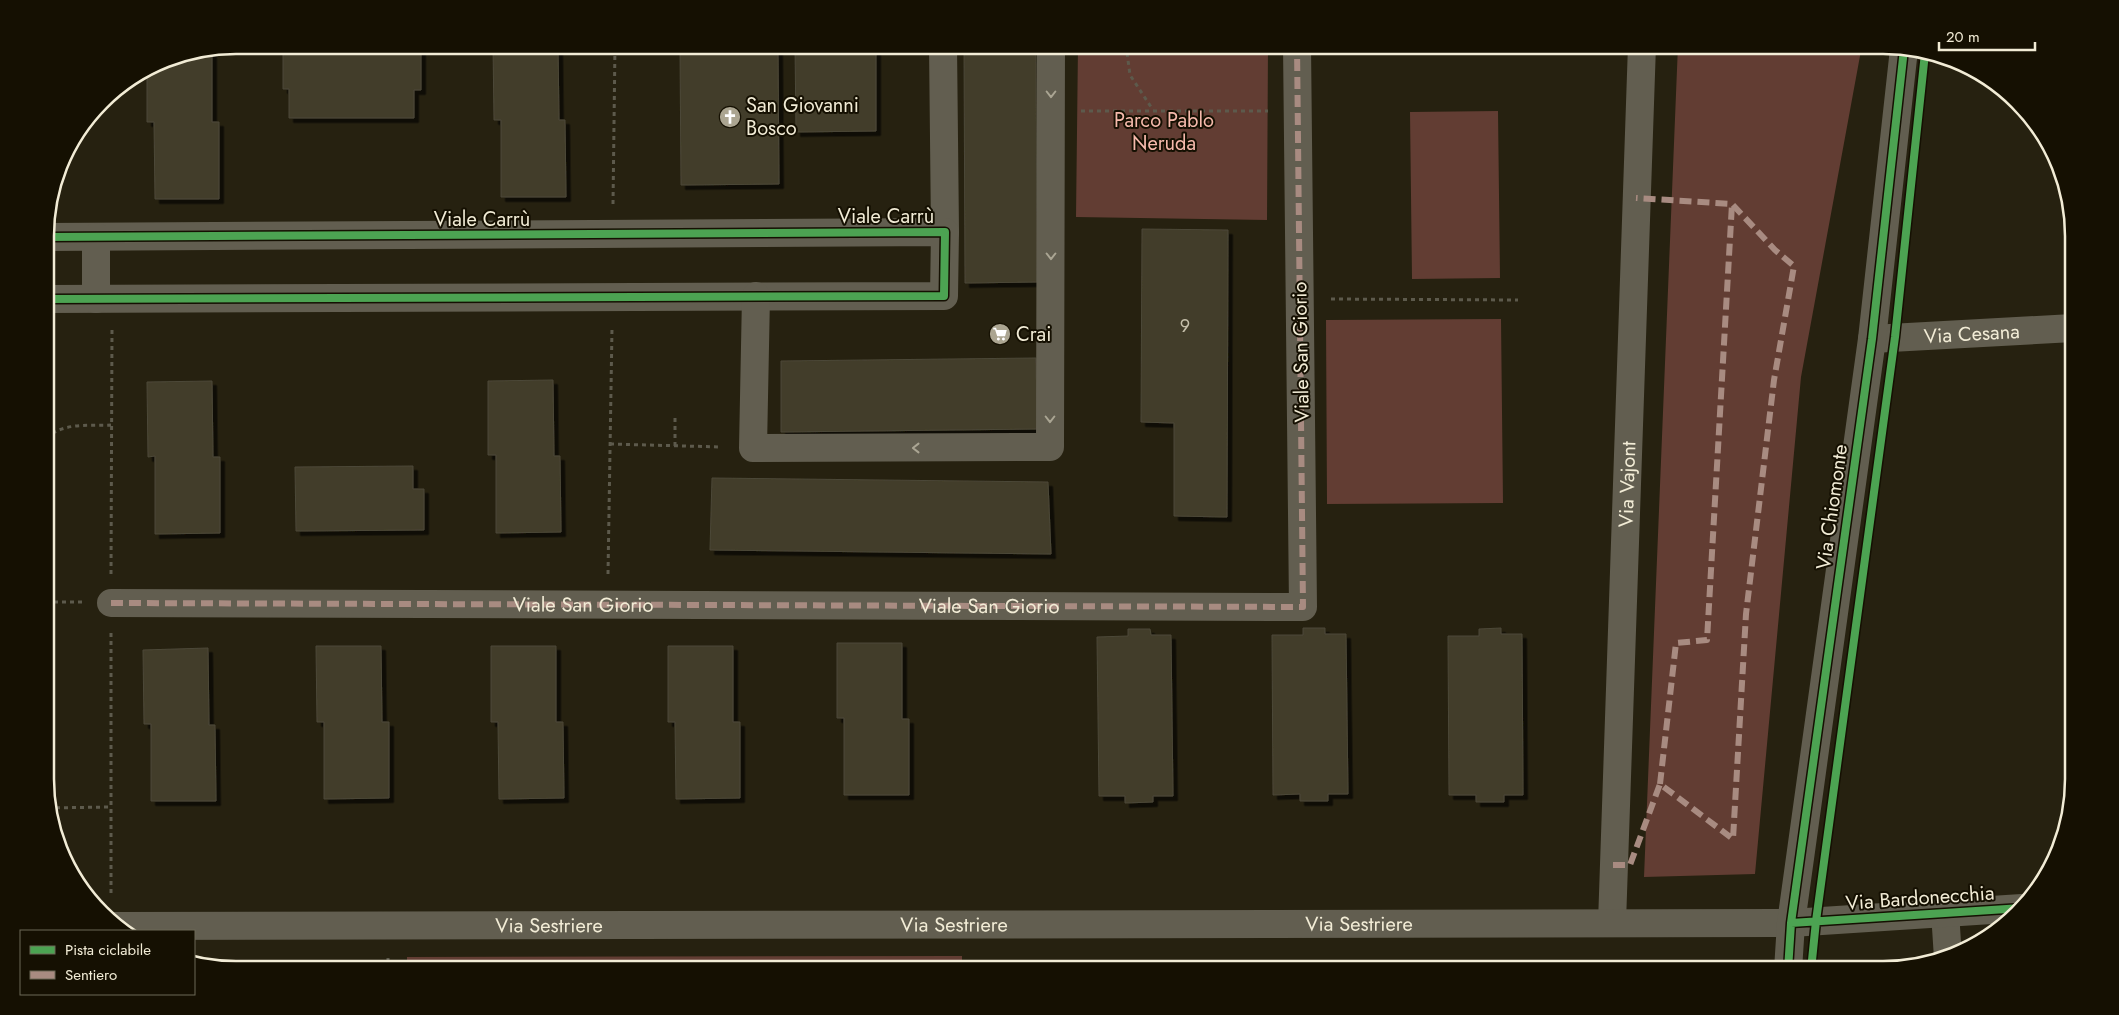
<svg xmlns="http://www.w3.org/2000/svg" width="2119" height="1015" font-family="Jost,sans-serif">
<defs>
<filter id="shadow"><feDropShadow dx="4.5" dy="4.5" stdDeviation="0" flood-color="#0009"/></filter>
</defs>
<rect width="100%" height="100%" fill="#262110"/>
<path fill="#623d33" d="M1078 45H1268L1267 220 1076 217Z
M1678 45H1862L1801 377 1755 874 1644 877Z
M1498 111 1500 278 1412 279 1410 112Z
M1501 319 1503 503 1327 504 1326 320Z
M962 956V970H407V957Z"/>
<path fill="#423d2a" stroke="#4c4838" filter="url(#shadow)" d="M493 45H558L559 120H565L566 197H501V120H494Z
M795 45H876V131L796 132Z
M964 45H1036L1037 282 965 283Z
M680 49H778L779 184 681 185Z
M212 50V122H219V199H155L154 122H147V69L163 59Z
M283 50H421V90H414V118H289V89H283Z
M1142 229 1228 230 1227 517 1174 516V423L1141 422Z
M1036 358 1037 429 781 432V361Z
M553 380 554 456H560L561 532 496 533V455H488V381Z
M212 381 213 457H220V533L155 534V456L148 457 147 382Z
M413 466V489H424V530L296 531 295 467Z
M712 478 1048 482 1051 554 710 550Z
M1303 628H1325V634H1346L1348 794H1328V801H1300V794L1273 795 1272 635H1303Z
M1501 628V634H1522L1523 795H1504V802H1476V795H1449L1448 636H1479V629Z
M1128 629H1150L1151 635H1171L1173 796H1153V802L1125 803V796H1099L1097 637 1128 636Z
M837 643H902V719H909V795H844V718H837Z
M316 646H381L382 722H389V798L324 799V722H317Z
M491 646H556V722H563L564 798 499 799 498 722H491Z
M668 646H733V722H740V798L676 799 675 722H668Z
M208 648 209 725H215L216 801H151V724H144L143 650Z"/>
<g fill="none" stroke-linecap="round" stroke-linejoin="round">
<path stroke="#5d5a4c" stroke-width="3" stroke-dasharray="4 4" stroke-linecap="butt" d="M1126 45 1130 75 1153 110
M1081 111H1268
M613 204 615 45
M1331 299 1518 300
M46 438C64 422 89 426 111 425
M610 444 722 447
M675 446V415
M111 574 112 328
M608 574 612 328
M46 602H83
M111 633V897
M48 808 111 807
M215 966 388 965V954"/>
<g stroke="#625e50" stroke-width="28">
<path d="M943 45 945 232"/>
<path d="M45 237 945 232 944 296 46 299"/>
<path d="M96 237V299"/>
<path d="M756 296 753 448 1050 447 1051 45"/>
<path id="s1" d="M1872 339 2073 328"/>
<path d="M111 603 1303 607 1297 45"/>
<path d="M1945 912 1948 958"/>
<path id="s2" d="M1612 923 1642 45"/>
<path id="s3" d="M115 926 1791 923 2022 908"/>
<path d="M1788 970 1791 923 1872 339 1904 49"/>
</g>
<g stroke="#a88b81" stroke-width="6" stroke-dasharray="12 6" stroke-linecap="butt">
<path id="s4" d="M111 603 1303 607 1297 45"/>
<path d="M1660 784 1676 643 1707 640 1732 204"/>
<path d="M1613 865H1630L1660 784 1733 839 1746 614 1774 380 1794 266 1775 250 1732 204 1636 198"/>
</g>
<g stroke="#151002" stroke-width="11">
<path id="cycleway" d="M45 237 945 232 944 296 46 299
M1791 923 2022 908
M1788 970 1791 923 1872 339 1904 49
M1811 970 1816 921 1895 337 1925 53"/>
</g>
<use href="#cycleway" stroke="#4ca352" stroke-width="8"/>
</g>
<defs><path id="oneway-chevron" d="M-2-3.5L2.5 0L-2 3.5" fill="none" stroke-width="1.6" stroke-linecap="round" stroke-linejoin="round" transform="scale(1.25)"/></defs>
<g stroke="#aaa593">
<use href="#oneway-chevron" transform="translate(1051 94) rotate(90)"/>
<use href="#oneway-chevron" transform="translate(1051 256) rotate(90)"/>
<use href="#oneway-chevron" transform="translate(1050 419) rotate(90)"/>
<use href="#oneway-chevron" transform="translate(916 448) rotate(180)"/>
</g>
<defs>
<g id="church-disc" transform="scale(1.125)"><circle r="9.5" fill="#aba591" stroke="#151002"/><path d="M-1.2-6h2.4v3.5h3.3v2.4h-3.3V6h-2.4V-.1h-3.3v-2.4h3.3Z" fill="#fff"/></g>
<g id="supermarket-disc" transform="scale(1.125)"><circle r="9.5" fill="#aba591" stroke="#151002"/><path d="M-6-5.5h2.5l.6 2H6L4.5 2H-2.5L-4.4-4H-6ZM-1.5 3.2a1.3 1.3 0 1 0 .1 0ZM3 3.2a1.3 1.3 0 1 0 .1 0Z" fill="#fff"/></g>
</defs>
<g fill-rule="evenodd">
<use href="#church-disc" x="730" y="117"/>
<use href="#supermarket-disc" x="1000" y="334"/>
</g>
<g text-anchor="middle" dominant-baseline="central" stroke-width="4" stroke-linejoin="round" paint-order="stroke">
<g font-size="18" fill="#c6c0ab">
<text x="1185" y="326">9</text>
</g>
<g font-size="20" fill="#f2ecd6" stroke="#151002" text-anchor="start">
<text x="746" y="105">San Giovanni<tspan x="746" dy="23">Bosco</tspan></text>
<text x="1016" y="334">Crai</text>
</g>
<g font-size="20" fill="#f6baac" stroke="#151002">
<text x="1164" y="120">Parco Pablo<tspan x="1164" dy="23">Neruda</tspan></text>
</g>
<g font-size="20" fill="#f2ecd6" stroke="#151002">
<text x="886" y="216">Viale Carrù</text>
<text x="482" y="219">Viale Carrù</text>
<text stroke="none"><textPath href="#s1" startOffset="100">Via Cesana</textPath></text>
<text transform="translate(1301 352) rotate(-91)">Viale San Giorio</text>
<text stroke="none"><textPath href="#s2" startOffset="439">Via Vajont</textPath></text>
<text transform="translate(1832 507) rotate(-82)">Via Chiomonte</text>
<text stroke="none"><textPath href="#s4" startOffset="472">Viale San Giorio</textPath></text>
<text stroke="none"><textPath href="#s4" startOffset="878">Viale San Giorio</textPath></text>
<text transform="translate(1920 898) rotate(-4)">Via Bardonecchia</text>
<text stroke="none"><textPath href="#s3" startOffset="1244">Via Sestriere</textPath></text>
<text stroke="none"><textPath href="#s3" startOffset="839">Via Sestriere</textPath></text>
<text stroke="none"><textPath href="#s3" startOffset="434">Via Sestriere</textPath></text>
</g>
</g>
<path d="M0 0H2119V1015H0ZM236 54H1883A182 182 0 0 1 2065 236V779A182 182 0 0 1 1883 961H236A182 182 0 0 1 54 779V236A182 182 0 0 1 236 54Z" fill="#151002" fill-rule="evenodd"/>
<path fill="none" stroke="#f2ecd6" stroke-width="2.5" d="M236 54H1883A182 182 0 0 1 2065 236V779A182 182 0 0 1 1883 961H236A182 182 0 0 1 54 779V236A182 182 0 0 1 236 54Z"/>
<rect x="20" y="930" width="175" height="65" fill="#151002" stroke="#6d6857"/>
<rect x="30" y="946" width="25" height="8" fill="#4ca352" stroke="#6d6857"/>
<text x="65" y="955" font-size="15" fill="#f2ecd6">Pista ciclabile</text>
<rect x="30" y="971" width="25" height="8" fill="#a88b81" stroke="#6d6857"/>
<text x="65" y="980" font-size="15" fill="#f2ecd6">Sentiero</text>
<path d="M1939 42v8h96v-8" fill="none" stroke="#f2ecd6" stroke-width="2.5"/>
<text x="1946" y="42" font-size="15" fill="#f2ecd6" stroke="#151002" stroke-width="4" paint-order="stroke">20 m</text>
</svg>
